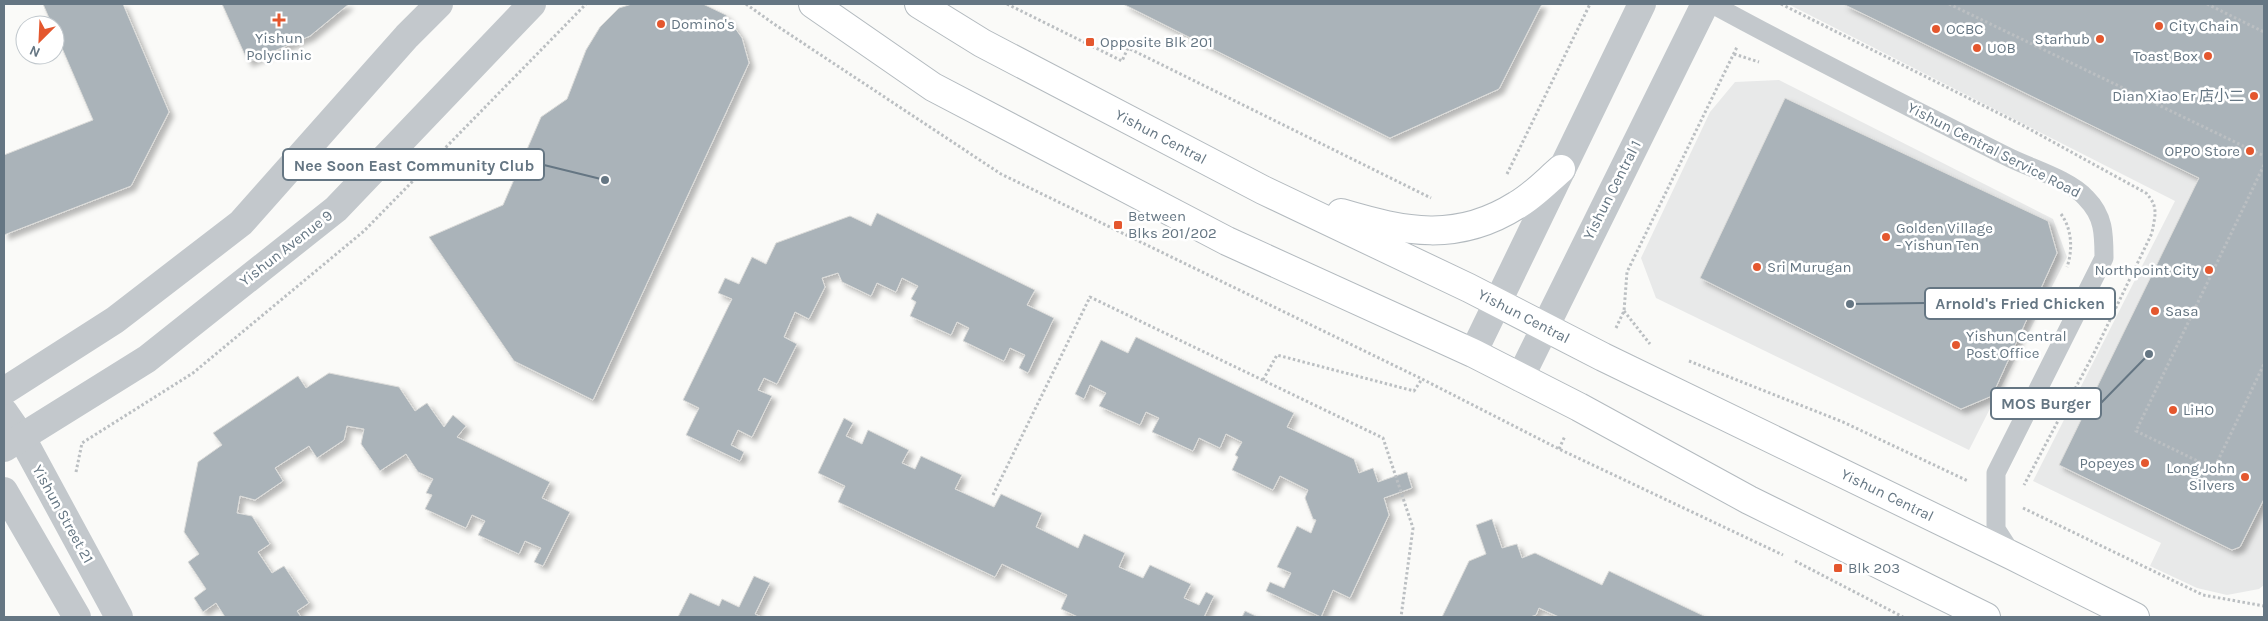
<svg xmlns="http://www.w3.org/2000/svg" width="2268" height="621" font-family="Karla,'Noto Sans SC',sans-serif">
<defs>
<filter id="shadow"><feDropShadow dx="4.5" dy="4.5" stdDeviation="2.5" flood-color="#0004"/></filter>
</defs>
<rect width="100%" height="100%" fill="#fafaf8"/>
<path fill="#e8e9e9" d="M1788 4H2264V585L2259 589 2227 595 2197 588 2150 566 2161 543 2033 481 2175 201Z
M1779 80 2053 219 2067 257 1969 450 1656 298 1641 258 1710 112 1735 82Z"/>
<path fill="#aab3b9" stroke="#dcdcda" filter="url(#shadow)" d="M43 4H123L169 112 131 186 4 235V155L93 120 55 32V25H52Z
M222 4H349L310 36 248 62Z
M632 4H703L726 15 742 38 749 63 593 400 514 361 429 237 503 205 541 117 567 99 586 50 600 27 619 8Z
M1123 4H1542L1499 89 1390 138Z
M1843 4H2264V499L2240 547 2232 550 2059 465 2199 178Z
M1785 98 2048 221 2057 253 1992 396 1961 409 1700 278Z
M877 213 1035 290 1027 305 1054 318 1028 373 1019 368 1025 355 1010 348 1004 361 963 341 969 328 957 322 951 335 910 316 916 302 911 299 918 286 902 278 896 292 877 283 871 296 842 282 838 273 822 278 825 287 809 319 795 312 784 337 797 344 777 384 764 378 758 390 772 396 752 437 738 430 731 445 744 452 740 461 686 435 699 408 683 400 732 299 718 293 725 278 739 284 752 257 766 264 776 243 850 216 871 226Z
M1136 337 1294 413 1287 427 1354 459 1359 473 1373 468 1378 482 1407 472 1412 488 1384 498 1389 515 1350 598 1333 590 1321 617 1266 591 1270 582 1284 588 1291 573 1277 567 1297 526 1311 533 1316 520 1313 519 1305 498 1308 490 1280 476 1273 490 1232 470 1238 457 1235 455 1242 442 1226 434 1220 448 1199 438 1193 451 1152 432 1159 418 1146 412 1140 425 1099 406 1106 393 1090 385 1084 399 1075 394 1101 340 1128 353Z
M329 373 399 387 415 411 427 403 444 427 453 415 466 426 457 437 550 482 542 498 570 512 543 566 534 562 541 548 525 541 519 554 478 535 485 521 472 515 466 528 425 509 432 495 426 493 433 479 418 472 406 454 380 471 361 444 364 429 347 426 344 440 317 458 309 446 275 468 283 481 255 500 240 496 237 513 252 516 270 544 258 552 272 573 284 566 309 603 297 611 301 617H225L216 603 203 612 194 598 206 589 188 562 199 554 184 532 198 462 222 445 213 433 298 376 306 388Z
M844 418 853 423 846 436 862 444 868 430 909 450 902 463 915 469 921 456 962 475 955 489 994 507 1001 494 1042 513 1036 527 1078 548 1084 534 1125 553 1119 567 1143 578 1150 565 1191 584 1184 598 1199 605 1206 592 1214 596 1204 617H1078L1061 609 1067 595 1002 564 995 577 838 502 845 486 818 473Z
M1492 519 1502 548 1517 544 1522 558 1535 553 1602 585 1609 571 1706 617H1559L1539 608 1536 615 1530 617H1442L1469 561 1486 554 1476 525Z
M754 576 770 583 755 614 761 617H678L690 593 719 606 722 599 739 607Z
M1245 611 1258 617H1242Z"/>
<g fill="none" stroke-linecap="round" stroke-linejoin="round">
<g stroke="#b3babf" stroke-width="30">
<g id="secondary">
<path d="M813 4 933 87 1227 241 1473 353 1579 407 1749 500 1986 617"/>
<path id="s1" d="M919 4 982 43 1263 190 1469 288 1603 357 2013 556 2135 617"/>
<path d="M1341 213C1405 232 1457 243 1517 205 1533 196 1547 181 1561 169"/>
</g>
</g>
<path stroke="#bbbfc2" stroke-width="3" stroke-dasharray="2.5 2.5" stroke-linecap="butt" d="M746 4 774 24 1001 174 1422 379 1559 449 1783 555
M1007 4 1122 61 1128 48 1431 198
M1781 4 2022 125 2146 193C2159 207 2155 215 2152 233L2093 355 2024 485
M1949 4 2264 156
M2207 4 2264 32
M1734 54 1759 62
M2264 165 2136 431 2214 469 2264 364
M1507 174 1590 4
M2061 214C2072 229 2073 250 2067 267
M1624 311 1650 344
M1616 328 1624 311 1627 272 1737 47
M1689 361 1843 422 1968 481
M1263 380 1277 355 1414 391 1422 379
M1559 449 1565 436
M76 472 82 443 193 373 364 231 586 4
M993 495 1090 297 1383 438 1413 528 1401 617
M2023 508 2203 595 2264 606
M1795 561 1903 617"/>
<path stroke="#c3c8cc" stroke-width="19" d="M1712 4C1809 57 1907 106 2006 156 2029 168 2069 179 2086 198 2104 216 2104 234 2104 258L1996 473V529L2012 554"/>
<path stroke="#c3c8cc" stroke-width="28" d="M1473 353 1642 4
M1520 378 1705 4
M4 412 22 438 119 617
M4 491 77 617"/>
<path stroke="#c3c8cc" stroke-width="28" d="M4 391 115 320 241 223 407 36 439 4
M4 448 147 359 336 209 532 4"/>
<use href="#secondary" stroke="#fff" stroke-width="28"/>
</g>
<g fill="#e4572e" stroke="#fff" stroke-width="2">
<path d="M276.5 12.5h5v5h5v5h-5v5h-5v-5h-5v-5h5z"/>
<circle cx="661" cy="24" r="5"/>
<circle cx="2159" cy="26" r="5"/>
<circle cx="1936" cy="29" r="5"/>
<circle cx="2100" cy="39" r="5"/>
<rect x="1085" y="37" width="10" height="10" rx="2.5"/>
<circle cx="1977" cy="48" r="5"/>
<circle cx="2208" cy="56" r="5"/>
<circle cx="2254" cy="96" r="5"/>
<circle cx="2250" cy="151" r="5"/>
<rect x="1113" y="220" width="10" height="10" rx="2.5"/>
<circle cx="1886" cy="237" r="5"/>
<circle cx="1757" cy="267" r="5"/>
<circle cx="2209" cy="270" r="5"/>
<circle cx="2155" cy="311" r="5"/>
<circle cx="1956" cy="345" r="5"/>
<circle cx="2173" cy="410" r="5"/>
<circle cx="2145" cy="463" r="5"/>
<circle cx="2245" cy="477" r="5"/>
<rect x="1833" y="563" width="10" height="10" rx="2.5"/>
</g>
<g text-anchor="middle" dominant-baseline="central" stroke-width="5" stroke-linejoin="round" paint-order="stroke">
<g font-size="15" fill="#657683" stroke="#fff" text-anchor="start">
<text x="671" y="24">Domino's</text>
<text x="2169" y="26">City Chain</text>
<text x="1946" y="29">OCBC</text>
<text x="279" y="38" text-anchor="middle">Yishun<tspan x="279" dy="17">Polyclinic</tspan></text>
<text x="2090" y="39" text-anchor="end">Starhub</text>
<text x="1100" y="42">Opposite Blk 201</text>
<text x="1987" y="48">UOB</text>
<text x="2198" y="56" text-anchor="end">Toast Box</text>
<text x="2244" y="96" text-anchor="end">Dian Xiao Er 店小二</text>
<text x="2240" y="151" text-anchor="end">OPPO Store</text>
<text x="1128" y="216">Between<tspan x="1128" dy="17">Blks 201/202</tspan></text>
<text x="1896" y="228">Golden Village<tspan x="1896" dy="17">- Yishun Ten</tspan></text>
<text x="1767" y="267">Sri Murugan</text>
<text x="2199" y="270" text-anchor="end">Northpoint City</text>
<text x="2165" y="311">Sasa</text>
<text x="1966" y="336">Yishun Central<tspan x="1966" dy="17">Post Office</tspan></text>
<text x="2183" y="410">LiHO</text>
<text x="2135" y="463" text-anchor="end">Popeyes</text>
<text x="2235" y="468" text-anchor="end">Long John<tspan x="2235" dy="17">Silvers</tspan></text>
<text x="1848" y="568">Blk 203</text>
</g>
<g font-size="15" fill="#657683" stroke="#fff">
<text stroke="none"><textPath href="#s1" startOffset="276">Yishun Central</textPath></text>
<text transform="translate(1994 150) rotate(27)">Yishun Central Service Road</text>
<text transform="translate(1612 190) rotate(-63)">Yishun Central 1</text>
<text transform="translate(286 248) rotate(-38)">Yishun Avenue 9</text>
<text stroke="none"><textPath href="#s1" startOffset="681">Yishun Central</textPath></text>
<text stroke="none"><textPath href="#s1" startOffset="1086">Yishun Central</textPath></text>
<text transform="translate(63 514) rotate(61)">Yishun Street 21</text>
</g>
</g>
<path fill="none" stroke="#657683" stroke-width="2" d="M605 180L544 165M1850 304L1925 303M2149 354L2101 403"/>
<g fill="#657683" stroke="#fff" stroke-width="2">
<circle cx="605" cy="180" r="5"/>
<circle cx="1850" cy="304" r="5"/>
<circle cx="2149" cy="354" r="5"/>
</g>
<g fill="#fff" stroke="#657683" stroke-width="2">
<rect x="283" y="149" width="261" height="31" rx="5"/>
<rect x="1925" y="288" width="190" height="31" rx="5"/>
<rect x="1991" y="388" width="110" height="31" rx="5"/>
</g>
<g font-size="16" text-anchor="middle" font-weight="bold" fill="#657683">
<text x="414" y="171">Nee Soon East Community Club</text>
<text x="2020" y="309">Arnold's Fried Chicken</text>
<text x="2046" y="409">MOS Burger</text>
</g>
<rect width="2268" height="621" fill="none" stroke="#657683" stroke-width="10"/>
<g transform="translate(40 40) rotate(204)"><circle r="24" fill="#ffffff" stroke="#c1c8cd"/>
<path d="M0-4L9 19L0 12L-9 19Z" fill="#e4572e"/>
<text y="-8" font-size="14" font-weight="bold" text-anchor="middle" fill="#657683">N</text>
</g>
</svg>
